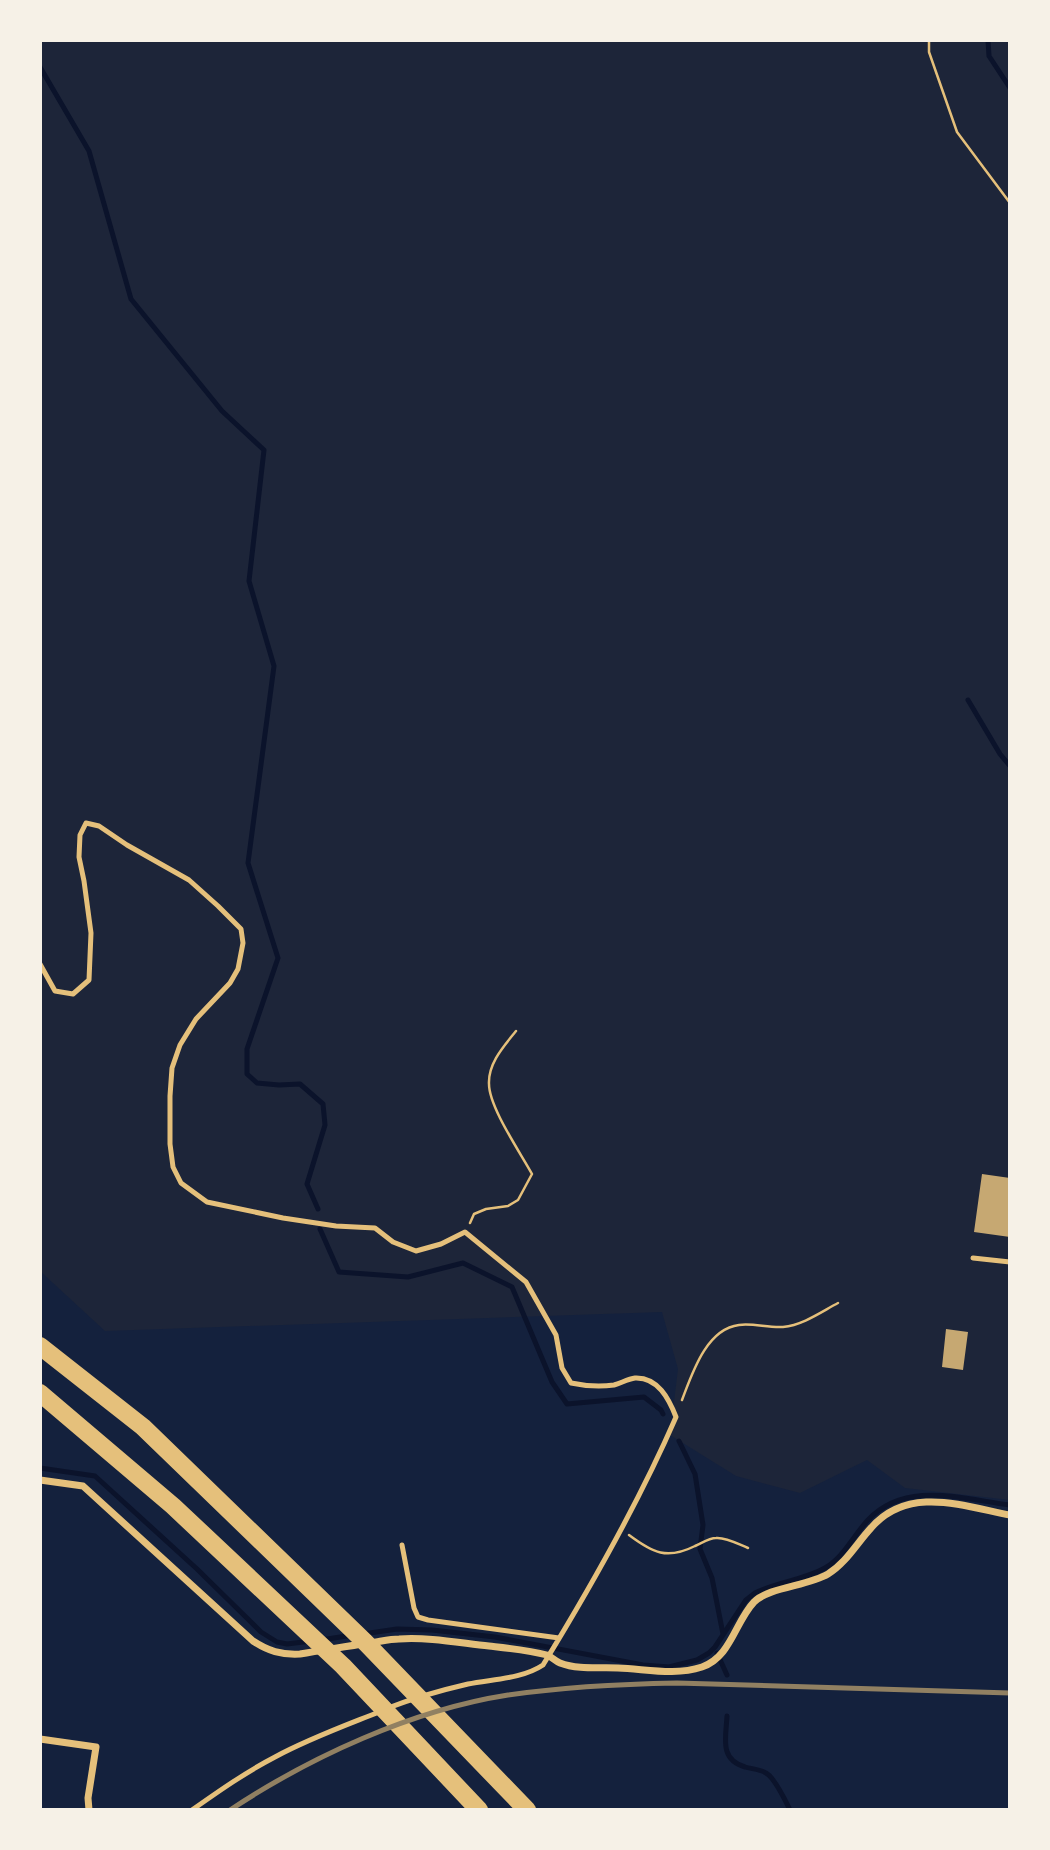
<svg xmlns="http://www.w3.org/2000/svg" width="1050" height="1850" font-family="'IBM Plex Sans',sans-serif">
<rect width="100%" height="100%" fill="#14213d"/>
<path fill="#1d2539" d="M40 40H1010V1500L905 1488 867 1460 800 1493 736 1476 670 1435 678 1369 662 1312 105 1331 40 1271Z"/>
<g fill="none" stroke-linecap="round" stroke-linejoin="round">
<path stroke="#0b132b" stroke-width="5" d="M988 40 989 56 1010 88
M40 67 89 151 131 299 222 411 264 450 249 581 274 666 248 863 278 958 247 1049V1074L257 1083 279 1085 300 1084 323 1104 325 1125 307 1184 318 1209
M968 700 1000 754 1010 766
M320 1229 339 1272 408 1277 463 1263 512 1287 552 1382 567 1404 644 1397 661 1410 663 1414
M679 1441 695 1474 703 1525 700 1549 712 1578 723 1634
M40 1468 95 1476 197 1569 261 1632 277 1642 287 1644 311 1641
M363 1634 397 1629 432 1630 495 1637 643 1665 669 1667 697 1660 709 1653 715 1647 746 1600 755 1593C777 1582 804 1580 825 1568 844 1557 853 1536 868 1520 906 1480 962 1499 1010 1505
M321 1640 353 1635
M717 1653 727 1675
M727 1716C726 1738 719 1759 745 1767 751 1769 760 1769 766 1773 775 1778 785 1800 790 1810"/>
</g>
<path fill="#c6a872" d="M982 1174 1010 1178V1237L974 1232Z
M946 1329 968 1332 963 1370 942 1367Z"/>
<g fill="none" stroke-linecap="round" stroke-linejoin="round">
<path stroke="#e5c07b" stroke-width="2.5" d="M929 40V52L957 132 1010 203
M470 1223 474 1214 486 1209 508 1206 518 1200 532 1174C520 1152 489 1107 489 1084 488 1063 504 1046 516 1031
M682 1400C692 1374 706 1329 739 1325 753 1323 768 1328 783 1327 803 1325 821 1312 838 1303
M629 1535C653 1553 667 1560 695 1546 702 1543 709 1538 716 1538 726 1537 738 1544 748 1548"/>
<path stroke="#e5c07b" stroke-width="5" d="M40 964 55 991 73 994 89 980 91 933 84 881 79 857 80 835 86 823 99 826 127 845 189 880 218 906 241 929 243 943 238 969 230 983 196 1019 180 1045 172 1068 170 1096V1144L173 1167 181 1183 207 1202 283 1218 336 1226 375 1228 393 1242 416 1251 441 1244 465 1232 526 1282 556 1335 562 1368 571 1383C585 1386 600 1387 614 1385 621 1383 628 1379 635 1378 658 1377 669 1399 676 1417 639 1502 592 1585 543 1665 522 1679 493 1679 468 1684 442 1690 414 1698 388 1708
M973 1258 1010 1262
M402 1545 414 1608 418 1617 428 1620 559 1638
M192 1810C219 1791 246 1772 275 1757 308 1739 344 1726 379 1712"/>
<path stroke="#e5c07b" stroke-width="7" d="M40 1480 83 1486 253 1641C268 1651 281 1655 300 1654 323 1650 345 1647 368 1643 378 1642 389 1639 399 1639 429 1637 460 1643 489 1646 507 1648 529 1650 547 1655 552 1657 555 1661 560 1663 578 1670 600 1667 618 1668 646 1669 675 1676 702 1667 731 1657 735 1622 754 1602 769 1587 808 1586 828 1574 846 1563 857 1543 871 1528 908 1485 963 1506 1010 1515
M40 1739 96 1747 88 1798 89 1810"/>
<path stroke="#e5c07b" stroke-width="18" d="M40 1346 143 1427 365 1642 527 1810
M40 1393 173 1506 343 1666 479 1810"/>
<path stroke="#918062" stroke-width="5" d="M230 1810C310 1757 412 1710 508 1695 564 1687 621 1684 677 1683L1010 1693"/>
</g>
<rect width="1050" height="1850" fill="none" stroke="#f6f1e7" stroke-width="84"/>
</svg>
